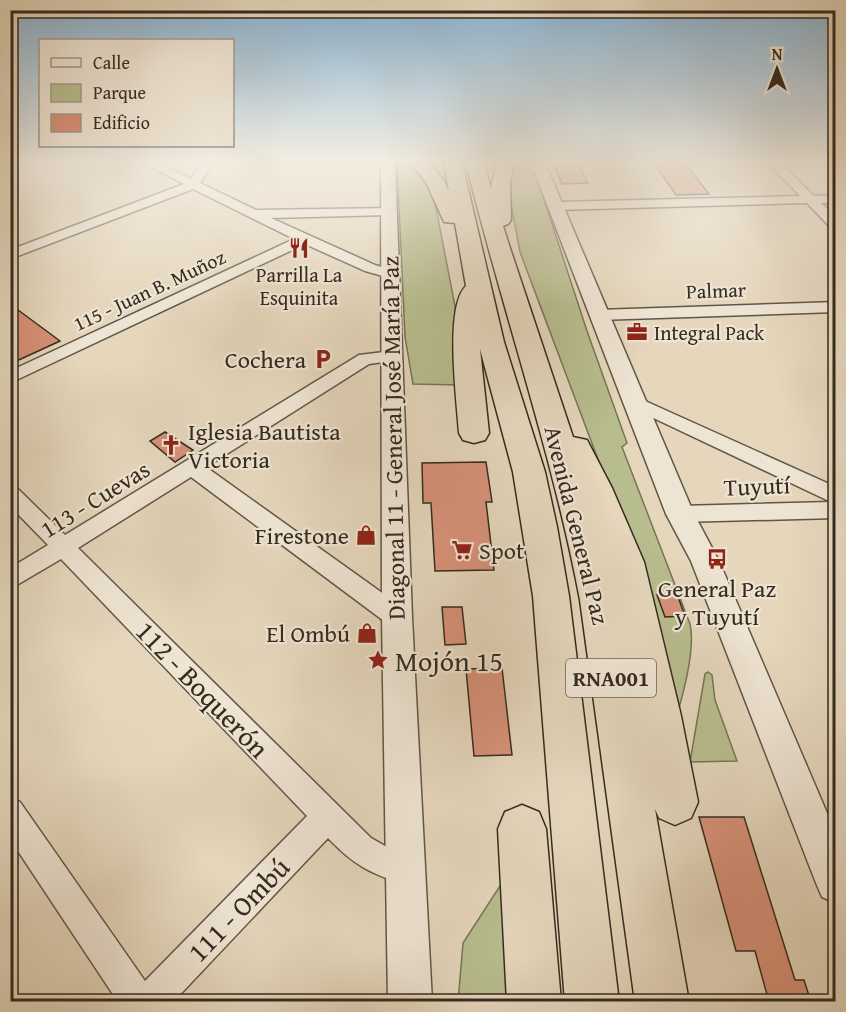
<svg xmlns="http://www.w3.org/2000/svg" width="846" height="1012" font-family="'Gentium Book Plus',serif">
<rect width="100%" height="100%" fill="#e5d6bc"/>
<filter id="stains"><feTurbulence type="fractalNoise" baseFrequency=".00333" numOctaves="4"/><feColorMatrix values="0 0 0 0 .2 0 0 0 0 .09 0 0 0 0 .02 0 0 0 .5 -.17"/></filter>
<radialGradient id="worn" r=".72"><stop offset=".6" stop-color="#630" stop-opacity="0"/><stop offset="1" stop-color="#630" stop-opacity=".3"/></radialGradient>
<path fill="#b8bd8e" stroke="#767456" stroke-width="1.5" d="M397 163H415L426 178 436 208 455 306 460 385 413 384 405 337Z
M513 163H532L587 331 627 443 622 447 690 624C696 650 682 699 674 725L608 486 520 252 510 198 509 179Z
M708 672 712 675 715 700 737 761 690 762 705 674Z
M509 872 516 1001 458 1002 463 943Z"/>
<path fill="#d79178" stroke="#352b1f" stroke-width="1.5" d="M553 163H578L588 183 562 184Z
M654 163H685L709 194 676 195Z
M10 304 60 341 10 364Z
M165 432 193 450 175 462 150 441Z
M486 462 492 502H486L494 570 435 571 431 503H423L422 463Z
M677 594 685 616 665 617 657 595Z
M442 607H462L466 644 445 645Z
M502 668 512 755 474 756 466 669Z
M699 817H744L795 980H804L811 1002H769L755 951H736Z"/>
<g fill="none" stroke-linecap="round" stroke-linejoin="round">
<g stroke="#615646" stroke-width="3">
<path id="minor" d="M143 163H158L191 179 201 163H213L200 183 256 210 393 208 394 211 393 214 388 215 271 218 375 265 395 271 397 274 390 278 365 271 305 244 10 383V371L294 239 193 189 10 259V250L184 184Z
M768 163H780L814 196 836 195V203H821L836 217V229L831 228 807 203 556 210 550 206 556 202 800 196Z
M836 302V312L598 320 590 315 598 310Z
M392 351 398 352 400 356 398 360 369 364 206 467 406 610 409 617 406 624 397 627 388 624 191 477 78 548 371 838 387 847 418 859 423 870 418 881 407 886C369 872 356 867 328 838L173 1002H118L10 839V797L20 802 145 981 307 816 61 559 10 589V568L48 545 10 506V486L17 488 65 535 359 355Z
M634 396 836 487V518L680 522 672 520 669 514 672 508 680 506 831 502 628 406 625 402 628 398Z"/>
</g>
<g stroke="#615646" stroke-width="3">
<path id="tertiary" d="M381 163H395L412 617 432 1002H388L382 617Z
M531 163H545L694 514 719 561 836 834V903L822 897 816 883 691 561 666 514Z"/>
</g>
<g stroke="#352b1f" stroke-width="3">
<path id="motorway" d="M411 163H430L444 181 449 191 444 163H462L504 342 545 472 557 527 569 596 619 1002H565L533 596 513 472 480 349 489 433 485 440 474 443 463 440 459 433C457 402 444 306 466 286L455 223 444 222 426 182Z
M466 163H484L491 189 496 163H514L510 182 511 220 508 224 503 226 509 245 573 437 587 440 612 488 644 562 681 716 698 802 691 818 675 825 659 818 655 809 689 1002H635L580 600C552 452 502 309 466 163Z
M522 805 539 812 546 829 561 1002H507L498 829 505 812Z"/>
</g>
<use href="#minor" fill="#eee4d3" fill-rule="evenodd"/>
<use href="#tertiary" fill="#eee4d3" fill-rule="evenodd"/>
<use href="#motorway" fill="#e5d6bc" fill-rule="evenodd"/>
</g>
<linearGradient id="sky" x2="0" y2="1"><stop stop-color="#89b5d6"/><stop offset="0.53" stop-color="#f3ede1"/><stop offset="1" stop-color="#f3ede1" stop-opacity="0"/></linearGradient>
<rect width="846" height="305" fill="url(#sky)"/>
<defs>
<g id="restaurant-bare" transform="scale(1.62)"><path d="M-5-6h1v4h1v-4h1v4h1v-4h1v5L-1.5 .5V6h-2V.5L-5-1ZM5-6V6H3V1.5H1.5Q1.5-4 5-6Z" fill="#8f2418" stroke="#eee4d3" stroke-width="2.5" paint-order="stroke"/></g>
<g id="office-bare" transform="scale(1.62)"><path d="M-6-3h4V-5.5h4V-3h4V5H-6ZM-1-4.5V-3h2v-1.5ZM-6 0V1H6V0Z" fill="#8f2418" stroke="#eee4d3" stroke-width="2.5" paint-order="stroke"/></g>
<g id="parking-bare" transform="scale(1.62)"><path d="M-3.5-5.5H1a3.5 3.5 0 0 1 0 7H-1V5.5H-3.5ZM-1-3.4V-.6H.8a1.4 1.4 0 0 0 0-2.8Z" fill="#8f2418" stroke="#eee4d3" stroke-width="2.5" paint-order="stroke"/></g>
<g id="church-bare" transform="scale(1.62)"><path d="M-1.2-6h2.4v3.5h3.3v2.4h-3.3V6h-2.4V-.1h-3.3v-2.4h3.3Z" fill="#8f2418" stroke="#eee4d3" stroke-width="2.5" paint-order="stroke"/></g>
<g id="shop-bare" transform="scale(1.62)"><path d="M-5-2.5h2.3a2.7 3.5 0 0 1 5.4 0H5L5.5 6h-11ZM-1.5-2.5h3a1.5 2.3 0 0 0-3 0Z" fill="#8f2418" stroke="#eee4d3" stroke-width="2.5" paint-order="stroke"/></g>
<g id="supermarket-bare" transform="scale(1.62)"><path d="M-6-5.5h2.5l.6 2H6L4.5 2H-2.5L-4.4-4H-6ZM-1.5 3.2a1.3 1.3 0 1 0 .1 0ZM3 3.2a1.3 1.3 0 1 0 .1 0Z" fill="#8f2418" stroke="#eee4d3" stroke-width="2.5" paint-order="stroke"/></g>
<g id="bus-bare" transform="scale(1.62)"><path d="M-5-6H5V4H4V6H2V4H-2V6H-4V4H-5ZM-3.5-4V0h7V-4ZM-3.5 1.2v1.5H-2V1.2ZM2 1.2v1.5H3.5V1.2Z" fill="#8f2418" stroke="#eee4d3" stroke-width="2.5" paint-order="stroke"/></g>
<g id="sight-bare" transform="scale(1.62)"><path d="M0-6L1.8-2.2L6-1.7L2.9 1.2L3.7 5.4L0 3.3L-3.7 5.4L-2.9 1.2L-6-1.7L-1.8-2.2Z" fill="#8f2418" stroke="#eee4d3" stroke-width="2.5" paint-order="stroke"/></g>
</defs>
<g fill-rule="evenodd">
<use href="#restaurant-bare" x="299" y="248"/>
<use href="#office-bare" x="637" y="332"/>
<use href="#parking-bare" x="323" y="359"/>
<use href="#church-bare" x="171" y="445"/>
<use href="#shop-bare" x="366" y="535"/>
<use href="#supermarket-bare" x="462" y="550"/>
<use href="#bus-bare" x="717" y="559"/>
<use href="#shop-bare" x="367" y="633"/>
<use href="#sight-bare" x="378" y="660"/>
</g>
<g text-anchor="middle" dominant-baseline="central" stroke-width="4.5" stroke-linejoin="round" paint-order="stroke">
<g font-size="20" fill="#352b1f" stroke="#eee4d3">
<text x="299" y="274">Parrilla La<tspan x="299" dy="23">Esquinita</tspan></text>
<text x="654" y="332" text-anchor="start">Integral Pack</text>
</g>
<g font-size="20" fill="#352b1f" stroke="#eee4d3">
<text transform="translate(149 290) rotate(-25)">115 - Juan B. Muñoz</text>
<text transform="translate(716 290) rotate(-2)">Palmar</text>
</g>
<rect fill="#eee4d3" stroke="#6c6255" stroke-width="1.5" x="566" y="659" width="90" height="38" rx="4.5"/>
<g font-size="22" font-weight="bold" fill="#352b1f">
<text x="611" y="678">RNA001</text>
</g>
<g font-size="24" fill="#352b1f" stroke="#eee4d3" text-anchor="end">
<text x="306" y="359">Cochera</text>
<text x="188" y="431" text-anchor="start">Iglesia Bautista<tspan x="188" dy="28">Victoria</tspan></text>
<text x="349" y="535">Firestone</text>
<text x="479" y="550" text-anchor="start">Spot</text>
<text x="717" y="588" text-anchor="middle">General Paz<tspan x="717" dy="28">y Tuyutí</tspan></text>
<text x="350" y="633">El Ombú</text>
</g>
<g font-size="24" fill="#352b1f" stroke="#eee4d3">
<text transform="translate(393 438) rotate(-91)">Diagonal 11 - General José María Paz</text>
<text transform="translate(757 486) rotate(-2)">Tuyutí</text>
<text transform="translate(95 499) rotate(-32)">113 - Cuevas</text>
<text transform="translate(577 525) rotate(76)">Avenida General Paz</text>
</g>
<g font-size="28" fill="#352b1f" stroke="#eee4d3" text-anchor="start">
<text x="395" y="660">Mojón 15</text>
</g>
<g font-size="28" fill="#352b1f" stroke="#eee4d3">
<text transform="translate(203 689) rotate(46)">112 - Boquerón</text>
<text transform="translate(238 909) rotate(-46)">111 - Ombú</text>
</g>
</g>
<rect width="846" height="1012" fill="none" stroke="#e5d6bc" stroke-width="36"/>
<rect x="12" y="12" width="822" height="988" fill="none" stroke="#352b1f" stroke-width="3"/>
<rect x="18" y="18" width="810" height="976" fill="none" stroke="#352b1f" stroke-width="1.5"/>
<rect x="39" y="39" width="195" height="108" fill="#eee4d3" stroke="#a49a8b" stroke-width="1.5"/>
<rect x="51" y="58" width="30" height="9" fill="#eee4d3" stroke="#a49a8b" stroke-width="1.5"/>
<text x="93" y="69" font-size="18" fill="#352b1f">Calle</text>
<rect x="51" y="84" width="30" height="18" fill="#b8bd8e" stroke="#a49a8b" stroke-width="1.5"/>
<text x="93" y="99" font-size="18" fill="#352b1f">Parque</text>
<rect x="51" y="114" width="30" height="18" fill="#d79178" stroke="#a49a8b" stroke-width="1.5"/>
<text x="93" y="129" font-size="18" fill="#352b1f">Edificio</text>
<g transform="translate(777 69)" stroke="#eee4d3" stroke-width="4.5" paint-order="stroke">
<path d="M0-4.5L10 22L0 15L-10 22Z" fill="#352b1f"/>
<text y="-9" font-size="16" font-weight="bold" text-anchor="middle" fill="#352b1f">N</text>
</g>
<rect width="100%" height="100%" filter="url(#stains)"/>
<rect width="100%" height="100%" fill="url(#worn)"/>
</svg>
